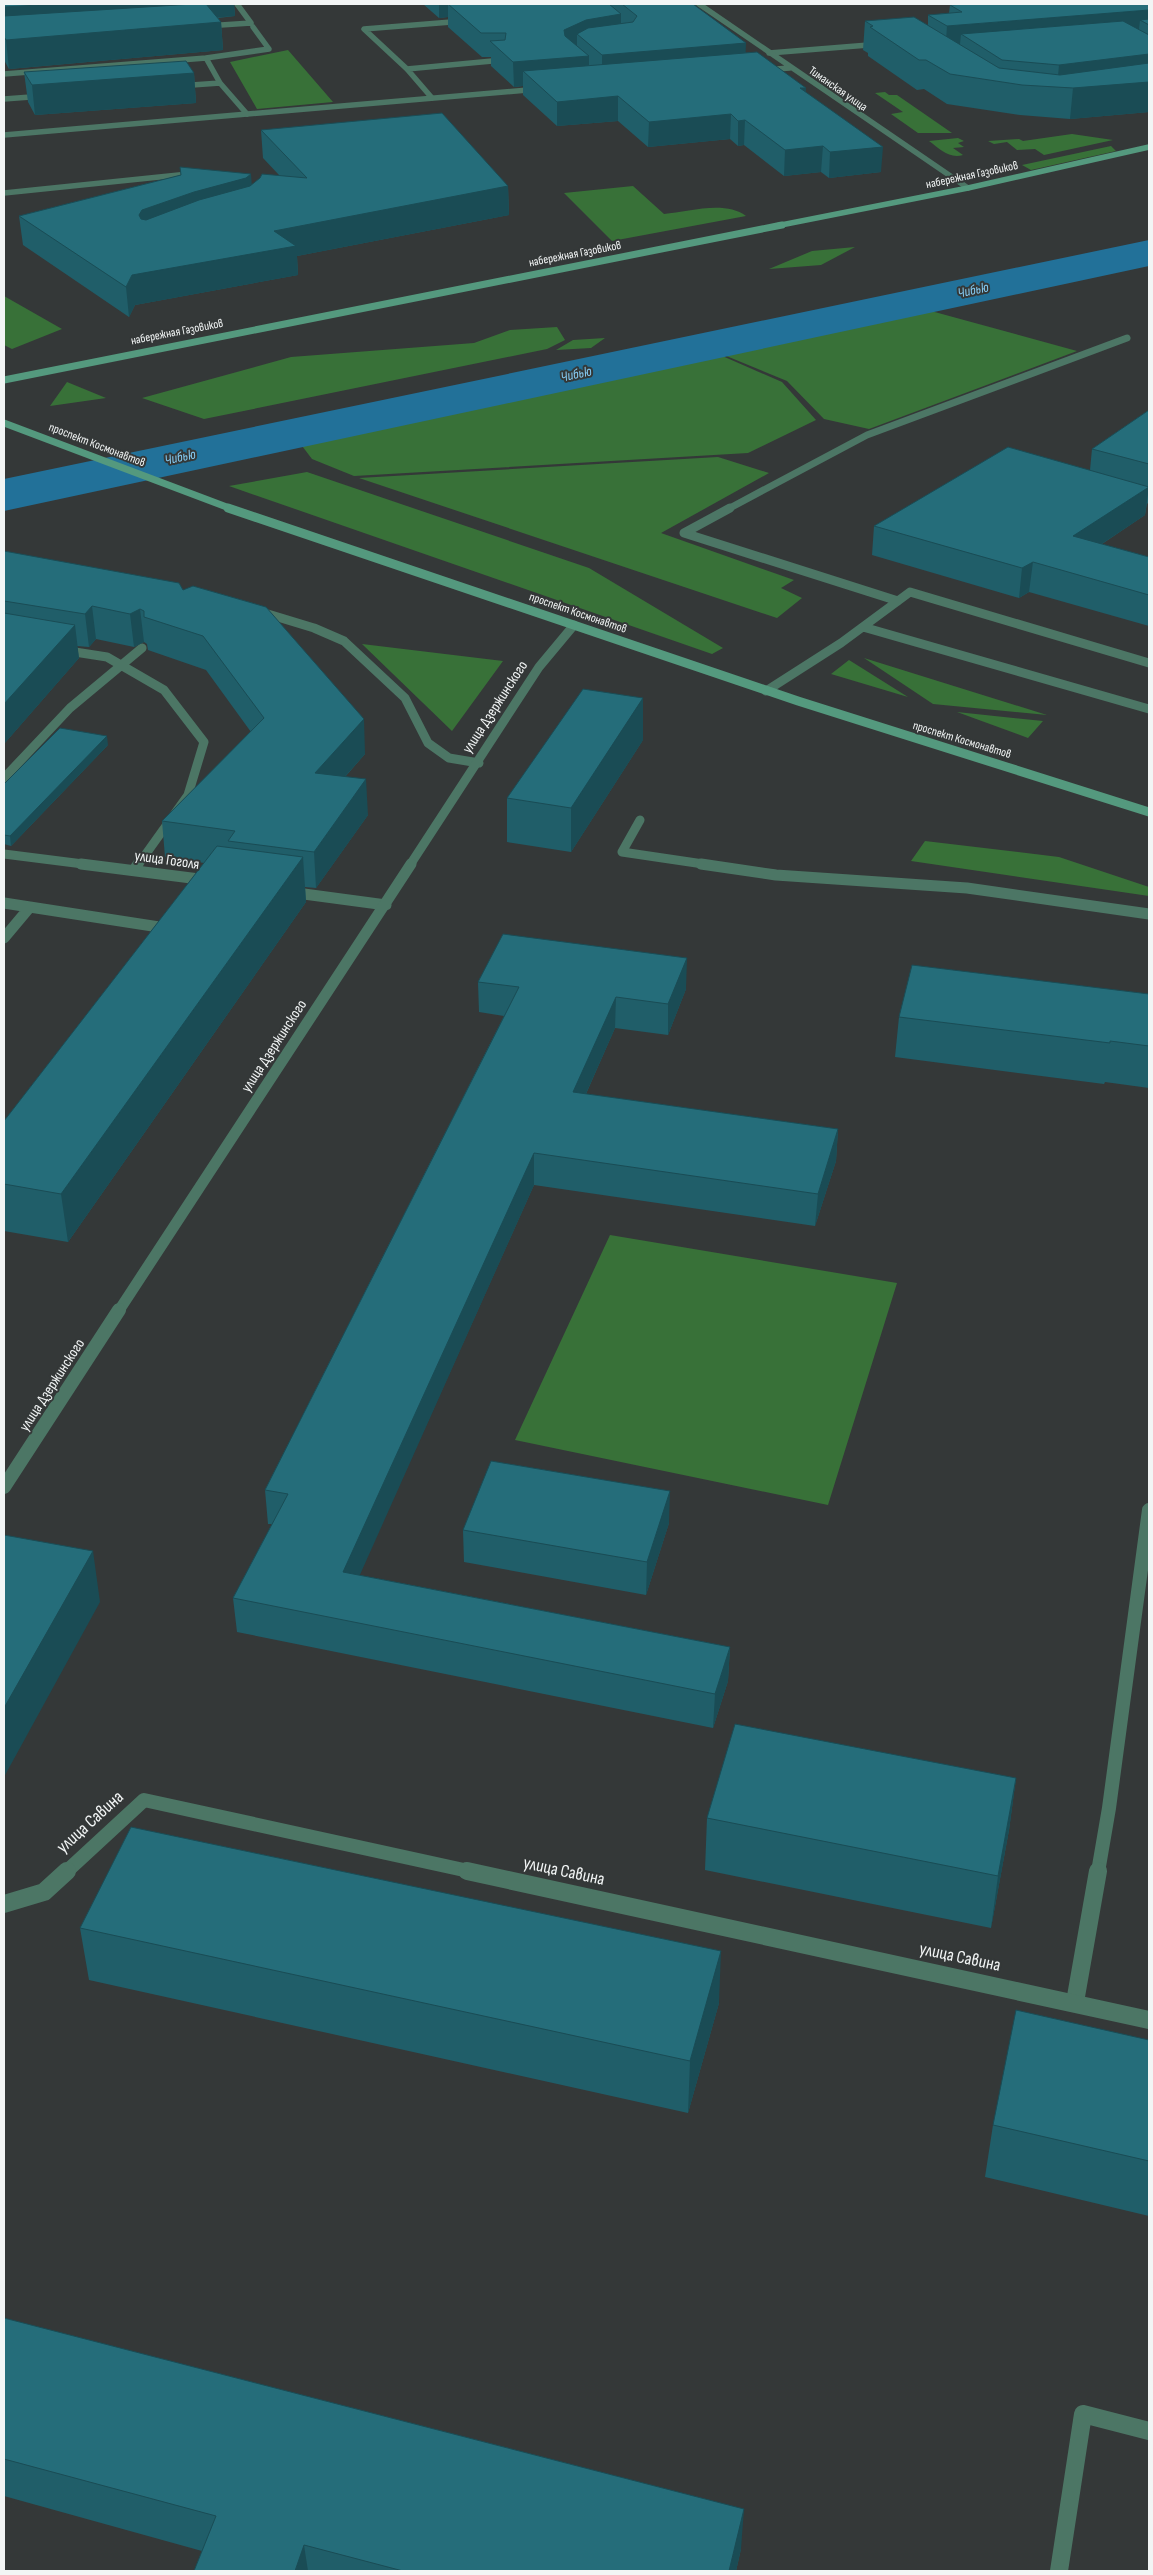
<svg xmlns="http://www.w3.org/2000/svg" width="1153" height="2575" font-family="'Sofia Sans Condensed',sans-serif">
<rect width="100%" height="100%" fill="#343838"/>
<path fill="#387138" d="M288 50 333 102 257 109 230 62Z
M885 92 889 95H897L952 133H918L891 114 903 112 875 93Z
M1072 134 1113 140 1044 155 1035 149 1017 150 1007 142 994 144 988 141 1019 139 1023 141Z
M958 138 964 141 958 143 964 147 953 148 963 155C949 159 940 149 929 141Z
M1111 146 1116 151 1031 170 1022 165Z
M633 186 664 214C688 212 725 200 746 216L612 241 564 193Z
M855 247 821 265 769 269 812 251Z
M4 296 62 329 12 349 4 345Z
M931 311 1077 351 869 429 824 419 787 381 724 355Z
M557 327 565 340 547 349 204 419 142 398 291 357 474 343 510 330Z
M605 338 591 348 556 350 573 340Z
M711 351 782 382 816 420 748 453 354 476 312 459 296 438Z
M67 382 106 398 50 406Z
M718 457 769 473 661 533 794 580 781 588 802 598 777 618 359 478Z
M307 472 589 568 723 648 712 654 229 486Z
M362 644 503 661 452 731Z
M864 658 1047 715 933 704Z
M849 660 908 697 831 674Z
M957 712 1043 721 1028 738Z
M925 841 1059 857 1149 887V896L911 861Z
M610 1235 897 1283 828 1505 515 1440Z"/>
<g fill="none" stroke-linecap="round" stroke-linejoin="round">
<path fill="#227199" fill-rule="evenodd" d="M1149 240V266L4 511V479Z"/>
<path stroke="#4c7665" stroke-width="5.5" d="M237 4 251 23
M206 26 251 23
M769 53 881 44
M407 69 503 60
M4 74 206 58
M178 86 220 83
M432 98 407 69 364 29 464 21
M4 99 44 96
M247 114 220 83 206 58 269 49 253 27
M4 193 198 173"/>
<path stroke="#4c7665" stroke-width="7" d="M728 509 867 435 1127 338"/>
<path stroke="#4c7665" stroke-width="9" d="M730 508 684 533 898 601
M258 611 314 628 344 641 405 698 428 743 449 758 479 763
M863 627 1149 709
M62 650 107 657 164 690 204 742 188 795 138 865
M766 691 841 643 910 592 1149 663
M4 778 70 708 142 648
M640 820 622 852 710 865"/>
<path stroke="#4c7665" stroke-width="11" d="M701 864 776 875 967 888 1149 914
M134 870 138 864
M4 903 172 929
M4 938 30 907"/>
<path stroke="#4c7665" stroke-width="14" d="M1098 1872 1109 1808 1149 1510"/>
<path stroke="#4c7665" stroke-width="18" d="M1075 2002 1098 1871
M1059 2571 1083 2414 1149 2431"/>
<path stroke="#4c7665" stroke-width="5.5" d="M699 4 968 188
M763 70 790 68
M4 135 539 89"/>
<path stroke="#4c7665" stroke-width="9" d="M4 854 91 865"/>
<path stroke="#4c7665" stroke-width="11" d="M81 864 207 880
M289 892 386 905"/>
<path stroke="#4c7665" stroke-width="14" d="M66 1872 144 1800 473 1872"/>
<path stroke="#4c7665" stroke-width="18" d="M467 1871 1149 2020
M4 1904 44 1892 67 1871"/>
<path stroke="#4c7665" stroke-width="9" d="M410 865 539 667 574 625"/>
<path stroke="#4c7665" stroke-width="11" d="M118 1312 411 864"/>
<path stroke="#4c7665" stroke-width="14" d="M4 1487 119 1310"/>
<path stroke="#54997e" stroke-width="5.5" d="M776 226 968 188 1149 147"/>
<path stroke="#54997e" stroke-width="7" d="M4 380 782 225
M4 423 232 509"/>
<path stroke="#54997e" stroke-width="9" d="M228 508 798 701 1149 812"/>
</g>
<path fill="#205e69" d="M4 4H234L235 16 218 18 221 22 223 50 9 69 4 60Z
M423 4H693L746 53 806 88 805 92 881 172 829 178 821 172 784 176 744 145 738 146 730 139 648 147 618 121 557 126 523 95V86L514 87 491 66V57H482L448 27V17L439 18Z
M1149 4V112L1070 119 1020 115 947 104 924 89 917 90 868 56V53L863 50 865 21 928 25V15L949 13 950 5Z
M24 72 194 73 196 103 35 115 28 102Z
M261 130 508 186 509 215 297 256 298 275 135 305 129 317 23 245 19 216 181 175 180 167 252 185 279 175 263 158Z
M1149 410V505L1147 503 1145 515 1102 544 1149 557V626L1029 592 1019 598 872 555 874 526 1090 470 1092 449Z
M4 551 183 590 365 754 345 777 368 815 316 888 305 887 306 902 68 1242 4 1231V1121L204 863 165 857 162 821 251 732 206 670 148 650 147 644 144 642 134 647 96 639 89 647 77 646 79 658 4 744Z
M643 740 571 852 507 842V798Z
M108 745 11 846 4 844V784Z
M478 982 686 989 668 1035 615 1028 586 1094 838 1129 836 1161 815 1226 534 1185 359 1575 730 1647 728 1681 713 1728 237 1632 233 1598 272 1524H268L265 1490 504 1016 479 1012Z
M1149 994V1088L1105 1082 1104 1084 895 1057 899 1017Z
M669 1523 646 1595 464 1562 463 1530Z
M1016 1778 1009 1830 991 1928 705 1870 707 1818Z
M80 1928 719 2003 688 2113 89 1980Z
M1149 2040V2216L985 2177 993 2125Z
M4 2318 741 2549 736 2571H194L202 2551 4 2496Z"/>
<path fill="#1a4c55" d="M56 4H234L235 16 4 35V7Z
M439 4H448V17L439 18Z
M1149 10V25L1140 20 1138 39 961 34 959 54 945 55 947 26Z
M621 14V38L577 34V48L565 54 564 30 586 20Z
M221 22 223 50 9 69 6 40Z
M746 43 745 67 602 79V55Z
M1149 54V112L1070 119 1073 88 1057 87 1059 65Z
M589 56V80L523 71V86L514 87 513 62Z
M194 73 196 103 35 115 32 85Z
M800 88H806L804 112Z
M618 96V121L557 126V102Z
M731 114 730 139 648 147 649 122Z
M745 120 744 145 738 146V121Z
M823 146 821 172 784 176 785 150Z
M883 147 881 172 829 178 830 152Z
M251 174 253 202 145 239 139 215 142 210 194 192Z
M508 186 509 215 297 256 298 275 135 305 129 317 126 287 132 275 274 231Z
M1149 487 1145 515 1070 565 1073 536Z
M1033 562 1029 592 1019 598 1022 568Z
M92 606 96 639 89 647 85 614Z
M140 609 144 642 134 647 130 614Z
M75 625 79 658 4 744V704Z
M643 698V740L571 852V808Z
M364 719 365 754 317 808 315 773Z
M107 736 108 745 11 846 10 836Z
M366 779 368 815 316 888 314 852Z
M303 857 306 902 68 1242 61 1194Z
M687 958 686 989 668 1035V1004Z
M616 997 615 1028 573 1123V1092Z
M838 1129 836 1161 815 1226 818 1194Z
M534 1153V1185L346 1606 343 1572Z
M670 1491 669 1523 646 1595 647 1562Z
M93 1551 100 1602 4 1777V1708Z
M730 1647 728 1681 713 1728 715 1694Z
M1016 1778 1009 1830 991 1928 998 1876Z
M721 1951 719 2003 688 2113 690 2061Z
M744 2509 741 2549 736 2571H729Z
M304 2545 308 2571H295Z"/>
<path fill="#256d7a" stroke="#1a4c55" d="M4 4H56L4 7Z
M193 4H206L221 22 6 40 4 37V16Z
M448 4H609L621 14 586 20 564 30 565 36 589 56 513 62 490 41 505 40 506 33H481Z
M622 4H693L746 43 602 55 577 34 588 28 633 22 637 16Z
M963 4H1149V10L947 26 928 15 962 12 950 5Z
M914 17 999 68 1060 75 1149 63V82L1073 88 1022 85 950 74 926 60H919L870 27 873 26 865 21Z
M1149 19V25L1140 20Z
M1123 21 1149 35V54L1059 65 1002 60 961 34Z
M757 52 806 88H800L883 147 830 152 823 146 785 150 745 120 738 121 731 114 649 122 618 96 557 102 523 71Z
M186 61 194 73 32 85 24 72Z
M442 113 508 186 274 231 296 246 132 275 126 287 19 216 181 175 180 167 251 174 246 178 194 192 142 210 139 215 141 219 146 220 199 200 250 186 260 178 262 174 307 178 261 130Z
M1149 410V464L1092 449Z
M1008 447 1149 487 1073 536 1149 557V595L1033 562 1022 568 874 526Z
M4 551 179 583 183 590 193 586 266 607 364 719 315 773 366 779 314 852 228 841 235 831 162 821 264 718 203 636 144 617V611L140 609 130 614 92 606 85 614 4 601Z
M4 613 75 625 4 704Z
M583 689 643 698 571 808 507 798Z
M60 728 107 736 10 836 4 835V784Z
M217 846 303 857 61 1194 4 1184V1121Z
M503 934 687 958 668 1004 616 997 573 1092 838 1129 818 1194 534 1153 343 1572 730 1647 715 1694 233 1598 288 1494 265 1490 519 987 478 982Z
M912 965 1149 994V1046L1110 1041V1043L899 1017Z
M491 1461 670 1491 647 1562 463 1530Z
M4 1535 93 1551 4 1708Z
M735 1724 1016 1778 998 1876 707 1818Z
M131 1827 721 1951 690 2061 80 1928Z
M1016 2010 1149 2040V2161L993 2125Z
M4 2318 744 2509 729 2571H403L304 2545 295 2571H194L216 2516 4 2459Z"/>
<g text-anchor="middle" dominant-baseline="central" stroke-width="4" stroke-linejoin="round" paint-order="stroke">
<g font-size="12" fill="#f2f5f5" stroke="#343838">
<text transform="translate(838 89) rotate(35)">Тиманская улица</text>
<text transform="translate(972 175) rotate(-12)">набережная Газовиков</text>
<text transform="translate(575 254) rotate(-11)">набережная Газовиков</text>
<text transform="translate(177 332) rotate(-11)">набережная Газовиков</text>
<text transform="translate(97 445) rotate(21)">проспект Космонавтов</text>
<text transform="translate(578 613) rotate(19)">проспект Космонавтов</text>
<text transform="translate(962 740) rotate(17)">проспект Космонавтов</text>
</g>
<g font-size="14" font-style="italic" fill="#86ccf4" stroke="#343838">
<text transform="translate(973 290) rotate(-12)">Чибью</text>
<text transform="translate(576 374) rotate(-12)">Чибью</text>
<text transform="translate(180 457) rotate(-12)">Чибью</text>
</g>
<g font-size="15" fill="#f2f5f5" stroke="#343838">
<text transform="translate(495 707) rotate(-57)">улица Дзержинского</text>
<text transform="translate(167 860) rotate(8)">улица Гоголя</text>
<text transform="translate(274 1046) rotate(-57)">улица Дзержинского</text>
<text transform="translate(52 1385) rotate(-57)">улица Дзержинского</text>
</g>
<g font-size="18" fill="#f2f5f5" stroke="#343838">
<text transform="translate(90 1822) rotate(-42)">улица Савина</text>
<text transform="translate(564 1871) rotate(12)">улица Савина</text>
<text transform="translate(960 1957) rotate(12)">улица Савина</text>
</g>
</g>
<rect width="1153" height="2575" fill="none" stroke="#f2f5f5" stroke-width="10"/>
</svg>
